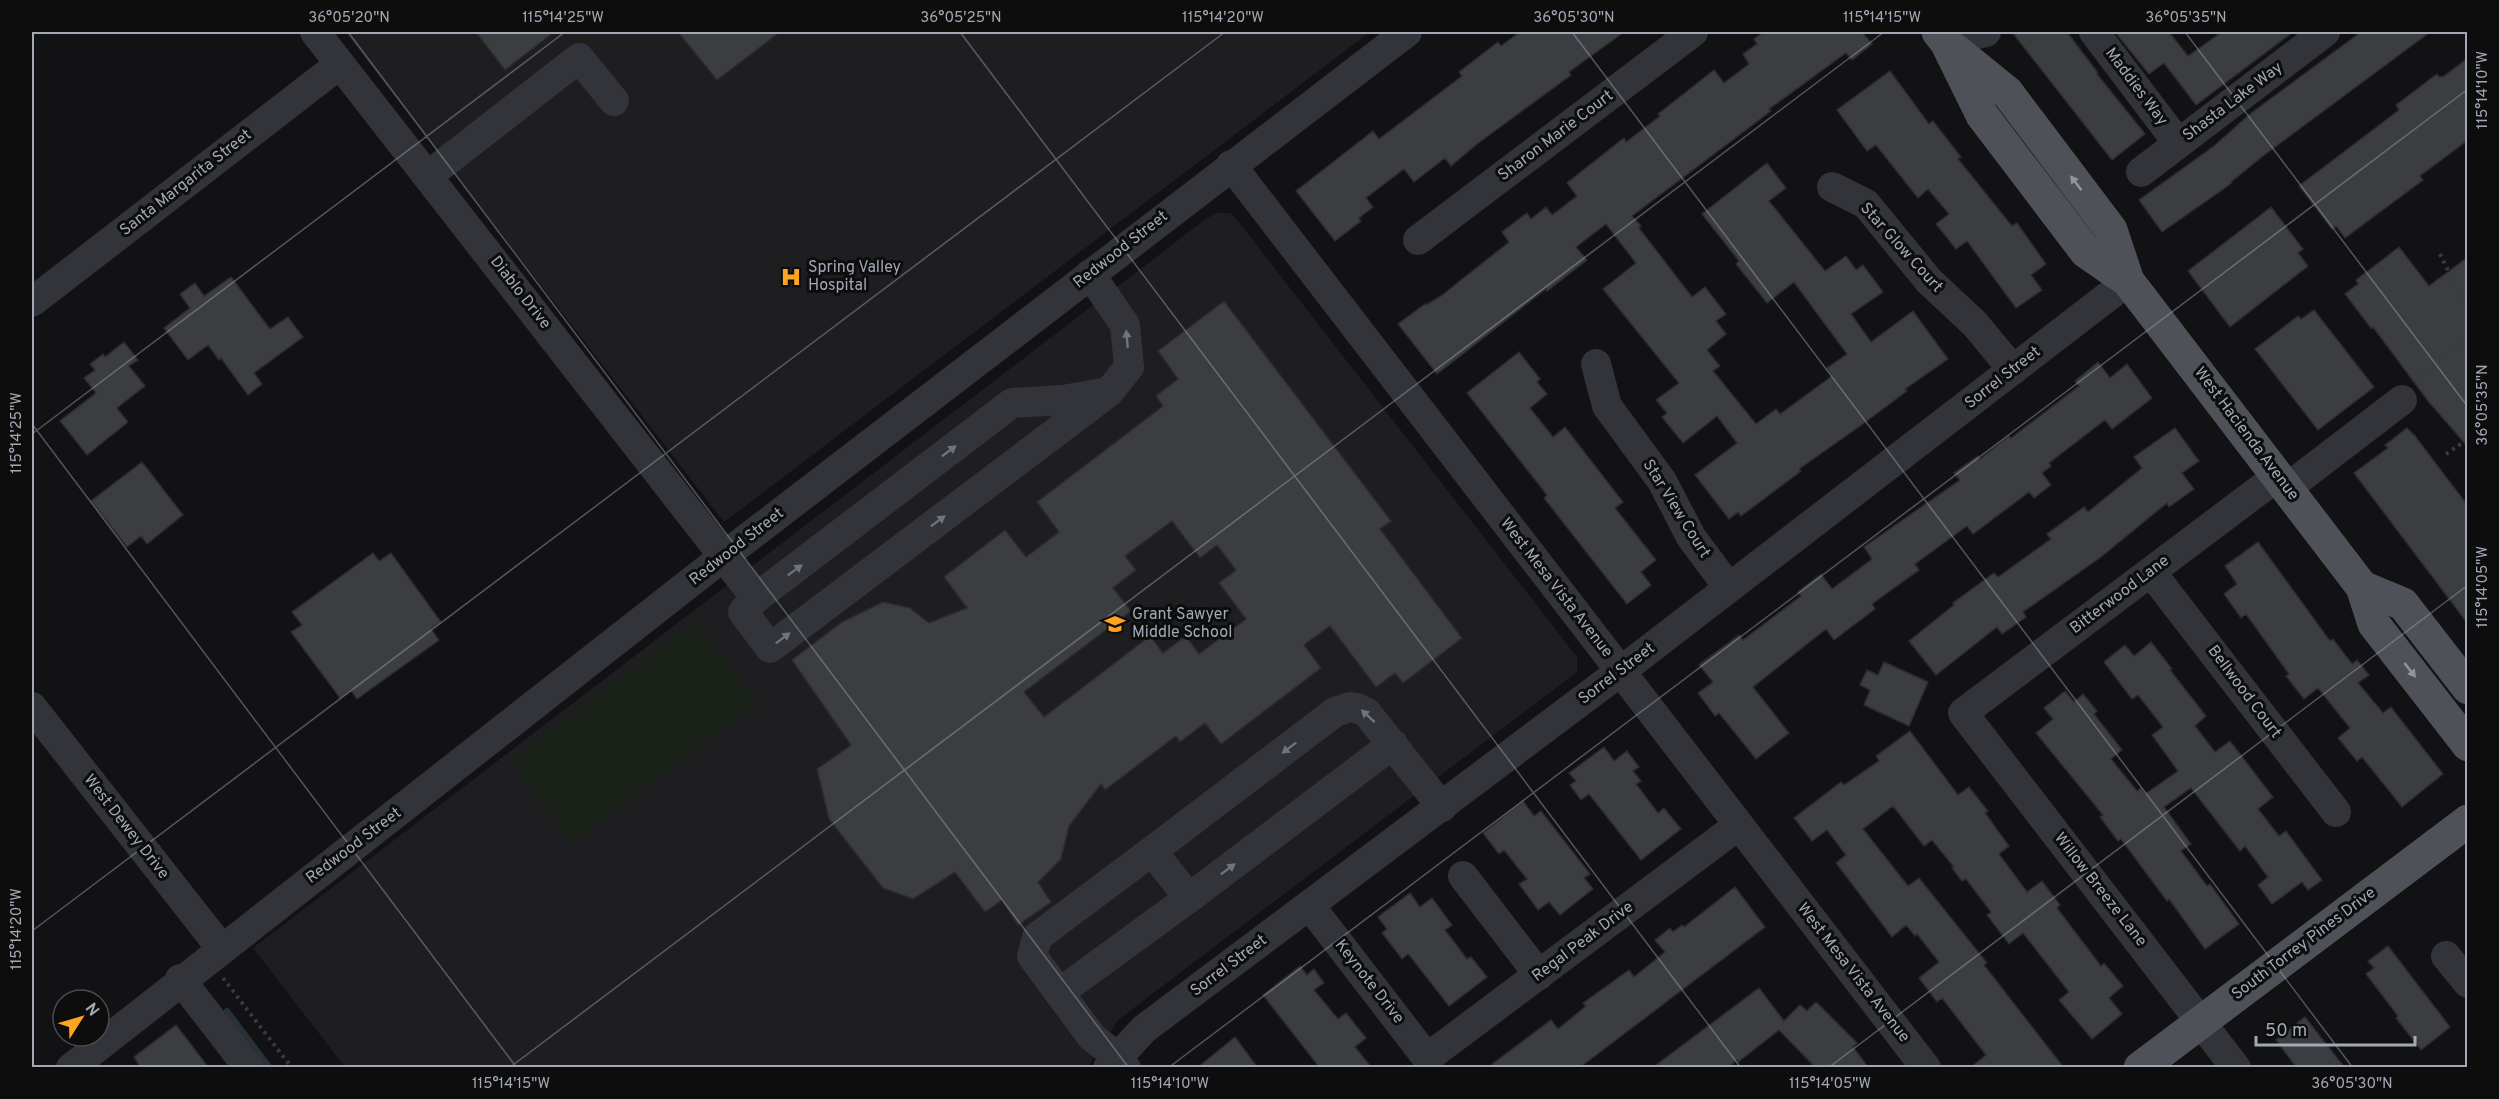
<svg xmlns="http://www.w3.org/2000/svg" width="2499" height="1099" font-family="Overpass,sans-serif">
<rect width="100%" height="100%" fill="#121214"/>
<path fill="#1e1e21" d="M345 32H1370L724 522Z
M1218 213H1230L1238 221 1577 657V672L1118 1020 1088 1067H345L253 948 1207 218Z"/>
<path fill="#1a221a" d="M695 620 758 703 572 844 509 761Z"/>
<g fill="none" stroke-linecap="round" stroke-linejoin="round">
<path stroke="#273238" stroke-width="6" d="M227 1011 270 1068"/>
</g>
<path fill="#3c3d41" stroke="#2b2c30" stroke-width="1.5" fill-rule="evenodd" d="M476 32H554L505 70Z
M678 32H780L717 80Z
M1520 32H1624L1569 72 1571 75 1477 144 1451 166 1445 158 1414 182 1404 169 1366 198 1373 207 1359 218 1361 221 1335 241 1296 191 1373 131 1379 139 1462 76 1459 72 1498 42 1501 46Z
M1764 32H1862L1872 44 1852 60 1846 53 1769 109 1771 111 1632 216 1641 226 1639 228 1692 297 1705 287 1726 314 1716 321 1726 334 1707 350 1720 366 1713 371 1756 424 1776 409 1780 414 1832 376 1827 368 1847 354 1794 282 1767 303 1736 264 1739 261 1702 214 1767 163 1786 188 1769 201 1825 271 1846 256 1856 270 1863 265 1883 292 1851 314 1871 342 1913 311 1948 359 1905 389 1907 391 1860 426 1799 469 1801 471 1741 516 1738 512 1729 519 1695 475 1737 443 1717 416 1683 443 1662 417 1667 413 1656 400 1679 383 1603 289 1636 263 1606 224 1576 247 1587 260 1547 291 1546 289 1437 374 1398 324 1425 304 1426 305 1441 296 1509 242 1502 232 1527 213 1531 219 1546 207 1552 215 1577 196 1567 183 1624 138 1626 142 1660 116 1658 114 1714 70 1724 83 1749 64 1743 54 1757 44 1754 39Z
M2012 32H2067L2098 73 2097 74 2145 134 2112 160Z
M2115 32H2169L2188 56 2222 32H2293L2196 105 2164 63 2149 74Z
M2361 32H2430L2263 156 2231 182 2232 183 2162 232 2139 200 2214 146 2250 114Z
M2468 58V140L2420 176 2423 180 2345 238 2336 226 2332 229 2299 186 2399 110 2396 105 2437 74 2439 77 2444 76Z
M1890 71 1929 124 1933 121 1961 157 1958 159 2012 226 2017 223 2046 264 2031 275 2042 290 2016 308 1967 241 1956 249 1936 224 1949 214 1928 189 1918 198 1876 145 1867 151 1837 110Z
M2271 207 2303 249 2298 253 2308 266 2230 327 2188 271Z
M2399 247 2429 286 2468 257V447L2428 401 2373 327 2371 328 2345 294 2358 284 2356 280Z
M231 277 270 329 288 317 303 337 254 373 262 384 248 395 221 358 219 360 208 345 188 360 164 328 190 308 180 294 195 283 204 296Z
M1224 301 1391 521 1380 529 1462 638 1403 683 1395 673 1376 687 1330 626 1304 645 1321 668 1221 744 1205 723 1180 742 1176 736 1105 790 1101 784 1069 826 1061 859 1038 882 1051 902 1018 925 1002 900 985 912 955 872 913 899 883 888 829 819 817 769 851 745 792 660 842 622 883 602 910 608 929 623 967 608 944 577 1005 530 1026 557 1059 532 1037 502 1163 406 1156 396 1178 379 1158 351ZM1172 521 1200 558 1217 545 1236 570 1219 583 1246 619 1199 654 1186 636 1163 653 1150 636 1044 717 1024 692 1131 611 1113 588 1136 570 1125 556Z
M2314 310 2374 387 2318 430 2255 349 2298 316 2301 319Z
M124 342 138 360 129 366 145 386 117 408 128 422 87 455 60 421 96 393 84 378 95 370 90 364 103 354 105 357Z
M1519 352 1540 379 1537 382 1547 394 1530 408 1553 437 1565 427 1623 502 1615 508 1656 560 1641 572 1651 585 1627 604 1544 498 1547 495 1467 393Z
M2098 362 2110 378 2127 364 2152 398 2112 429 2105 420 2049 463 2051 466 2042 473 2051 485 2034 498 2029 492 1973 534 1967 526 1915 564 1919 570 1872 604 1875 609 1834 640 1826 629 1753 687 1789 733 1756 759 1719 713 1715 716 1698 693 1713 682 1699 665 1739 635 1743 640 1801 596 1798 592 1821 574 1832 589 1872 559 1864 547 1960 480 1954 473 1978 456 1980 459 2009 436 2011 438 2079 386 2075 381Z
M2175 428 2199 461 2182 473 2194 489 2169 507 2167 503 2101 557 2023 612 2026 617 2002 634 1997 627 1936 675 1909 641 1954 605 1953 603 1994 573 1998 577 2051 539 2047 534 2084 507 2088 512 2142 468 2134 457Z
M2407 428 2415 436 2468 506V624L2354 473 2388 448 2385 445Z
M142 462 183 515 147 544 141 536 127 547 91 501Z
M2258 542 2330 641 2333 639 2352 664 2357 660 2369 675 2358 683 2383 713 2391 707 2443 774 2402 807 2362 757 2357 761 2338 738 2350 728 2318 688 2304 699 2286 676 2289 674 2246 614 2241 618 2224 594 2237 584 2225 566Z
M373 553 379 561 391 553 441 622 431 629 439 640 357 699 351 690 340 698 291 632 302 625 292 612Z
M2151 642 2172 669 2170 670 2206 716 2195 726 2215 752 2230 741 2273 797 2258 809 2279 836 2286 831 2322 880 2308 890 2302 882 2272 904 2258 885 2268 877 2245 846 2240 851 2191 788 2164 807 2191 844 2181 851 2207 886 2210 884 2239 924 2205 949 2169 899 2167 901 2121 839 2118 841 2100 817 2103 815 2036 733 2053 719 2044 708 2065 691 2074 702 2083 694 2097 711 2094 714 2122 750 2111 759 2137 791 2141 788 2145 794 2178 771 2152 735 2163 727 2138 695 2132 699 2104 662 2125 645 2134 656Z
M1884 662 1928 682 1909 726 1864 705 1870 690 1860 685 1867 670 1878 675Z
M1910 731 1958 795 1969 787 1988 811 1985 813 2009 846 1999 854 2027 892 2042 881 2060 905 2057 908 2101 966 2104 963 2123 986 2109 998 2122 1014 2092 1039 2059 1000 2069 992 2023 933 2009 944 1987 915 1991 912 1966 879 1962 881 1952 868 1954 867 1932 840 1924 846 1893 806 1863 829 1908 886 1919 878 1987 963 1984 965 2064 1068H1970L1986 1055 1942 998 1937 1002 1919 978 1939 962 1917 934 1915 936 1906 925 1892 937 1836 863 1846 855 1827 830 1812 841 1794 818 1841 782 1844 785 1879 761 1876 756Z
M1604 747 1614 761 1627 751 1639 767 1633 771 1641 781 1636 784 1658 813 1664 808 1681 829 1641 860 1589 794 1581 800 1570 785 1576 781 1569 773Z
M1523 801 1534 816 1541 811 1590 874 1584 878 1593 889 1560 915 1549 902 1538 910 1519 884 1527 879 1504 850 1499 854 1483 833Z
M1735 887 1765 927 1579 1068H1487L1551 1020 1558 1029 1586 1006 1583 1003 1629 970 1634 977 1665 952 1655 940 1670 928 1673 932 1682 925 1684 927Z
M1410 893 1420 907 1432 898 1452 925 1445 930 1467 959 1471 957 1487 977 1449 1006 1410 956 1408 954 1402 959 1382 933 1387 929 1378 917Z
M2388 946 2450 1027 2421 1050 2396 1018 2398 1016 2366 974 2374 968 2368 961Z
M1300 966 1307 975 1314 969 1324 983 1314 990 1338 1019 1346 1013 1366 1038 1355 1047 1372 1068H1320L1263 995Z
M1759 988 1784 1021 1800 1005 1807 1011 1816 1002 1857 1043 1853 1047 1869 1068H1816L1779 1030 1738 1062 1737 1060 1727 1068H1652Z
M2305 1017 2345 1068H2297L2276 1040Z
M176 1025 209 1068H141L134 1057Z
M1235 1037 1258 1068H1197Z"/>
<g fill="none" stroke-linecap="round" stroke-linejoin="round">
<path stroke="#383b40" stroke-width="4" stroke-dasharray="3 4.5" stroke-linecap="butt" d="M2440 254 2468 311
M2416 381 2468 335
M2446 454 2468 439
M223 978 292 1068"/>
<path stroke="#323439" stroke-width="30" d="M315 32 756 598 1012 403 1063 400 1109 392 1129 367 1125 325 1090 274
M2094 32 2178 143
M1946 42 1986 32
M1231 165 1926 1068
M2141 172 2325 32
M429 175 579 58 614 101
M1832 187 1866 204 1929 281 1975 324 2013 370
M1418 240 1693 32
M32 302 340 64
M1596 364 1607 406 1662 481 1691 537 1729 588
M2287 488 2402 400
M2151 572 2336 812
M756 598 743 612 770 648 1105 395
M32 707 221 948
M1393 744 1189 898 1152 851 1335 712 1350 707 1357 708 1367 713 1442 807
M1463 876 1539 975
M1310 906 1427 1058 1739 825
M2446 956 2468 983
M180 979 249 1068
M1059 993 1189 898
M71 1068 724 556 1407 32
M1108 1068 1144 1029 1621 671 2128 281
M1126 1068 1119 1058 1092 1037 1032 956 1037 937 1152 851
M2236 1068 1963 713 2278 476"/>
<path stroke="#4e5158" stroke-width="33" d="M1938 32 1946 42 1982 115 2086 252 2128 281 2148 307 2362 587 2374 624 2468 745
M1954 49 2007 92 2111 230 2128 281
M2362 587 2403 604 2468 688
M2140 1068 2468 821"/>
</g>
<defs><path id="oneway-solid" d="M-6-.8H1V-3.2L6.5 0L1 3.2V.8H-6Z" transform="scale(1.5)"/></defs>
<g fill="#9197a2">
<use href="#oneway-solid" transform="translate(2076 183) rotate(-127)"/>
<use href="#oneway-solid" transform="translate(2410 670) rotate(52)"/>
</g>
<g fill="#70747d">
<use href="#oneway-solid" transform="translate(1127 339) rotate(-95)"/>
<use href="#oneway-solid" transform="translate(949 451) rotate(-37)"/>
<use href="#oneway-solid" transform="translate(938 521) rotate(-37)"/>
<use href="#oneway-solid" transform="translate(795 570) rotate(-37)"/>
<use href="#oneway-solid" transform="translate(783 638) rotate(-37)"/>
<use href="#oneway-solid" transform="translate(1368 716) rotate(-137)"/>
<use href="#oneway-solid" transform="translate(1289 748) rotate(143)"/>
<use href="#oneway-solid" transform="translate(1228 869) rotate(-37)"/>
</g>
<path fill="none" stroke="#a2a9b5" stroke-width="1.5" stroke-opacity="0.45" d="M348 32 1129 1068M960 32 1741 1068M1572 32 2353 1068M2185 32 2468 407M32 424 517 1068M32 434 565 32M32 931 1225 32M509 1068 1884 32M1168 1068 2468 89M1828 1068 2468 585"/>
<defs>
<g id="hospital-bare" transform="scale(1.62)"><path d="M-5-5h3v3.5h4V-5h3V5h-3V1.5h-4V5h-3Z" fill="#ffa41e" stroke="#0d0d0e" stroke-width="2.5" paint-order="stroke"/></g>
<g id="school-bare" transform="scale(1.62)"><path d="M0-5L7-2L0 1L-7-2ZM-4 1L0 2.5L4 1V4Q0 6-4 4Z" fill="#ffa41e" stroke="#0d0d0e" stroke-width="2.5" paint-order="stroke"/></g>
</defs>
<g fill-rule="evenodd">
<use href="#hospital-bare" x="791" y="277"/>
<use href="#school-bare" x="1115" y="624"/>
</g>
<g text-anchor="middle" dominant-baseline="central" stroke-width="6" stroke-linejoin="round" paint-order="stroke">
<g font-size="16" fill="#a2a9b5" stroke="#0d0d0e">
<text transform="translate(2136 87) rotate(53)">Maddies Way</text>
<text transform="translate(2233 102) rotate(-37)">Shasta Lake Way</text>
<text transform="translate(1556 136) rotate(-37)">Sharon Marie Court</text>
<text transform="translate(186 183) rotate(-38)">Santa Margarita Street</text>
<text transform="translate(1901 248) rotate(48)">Star Glow Court</text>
<text transform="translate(1121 250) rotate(-38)">Redwood Street</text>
<text transform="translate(520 293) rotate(52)">Diablo Drive</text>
<text transform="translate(2003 378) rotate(-38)">Sorrel Street</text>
<text transform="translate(2246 434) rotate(53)">West Hacienda Avenue</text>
<text transform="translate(1676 509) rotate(58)">Star View Court</text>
<text transform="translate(737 547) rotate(-38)">Redwood Street</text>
<text transform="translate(1556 588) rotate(52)">West Mesa Vista Avenue</text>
<text transform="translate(2120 595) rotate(-37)">Bitterwood Lane</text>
<text transform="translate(1617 674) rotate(-37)">Sorrel Street</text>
<text transform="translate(2244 692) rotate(53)">Bellwood Court</text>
<text transform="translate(126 827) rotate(52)">West Dewey Drive</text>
<text transform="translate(354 846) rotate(-37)">Redwood Street</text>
<text transform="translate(2100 890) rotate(52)">Willow Breeze Lane</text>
<text transform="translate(1583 942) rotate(-37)">Regal Peak Drive</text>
<text transform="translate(2304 944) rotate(-37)">South Torrey Pines Drive</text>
<text transform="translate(1229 966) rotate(-37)">Sorrel Street</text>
<text transform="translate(1853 973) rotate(52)">West Mesa Vista Avenue</text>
<text transform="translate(1369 982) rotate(52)">Keynote Drive</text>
</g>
<g font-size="16" fill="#a2a9b5" stroke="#0d0d0e" text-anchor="start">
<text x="808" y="268">Spring Valley<tspan x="808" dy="18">Hospital</tspan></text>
<text x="1132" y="615">Grant Sawyer<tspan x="1132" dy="18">Middle School</tspan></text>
</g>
</g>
<rect width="2499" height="1099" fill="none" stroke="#0d0d0e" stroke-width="66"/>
<g transform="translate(81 1018) rotate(53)"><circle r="28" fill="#0d0d0e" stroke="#494b51" stroke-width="1.5"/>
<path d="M0-4.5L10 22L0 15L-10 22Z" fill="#ffa41e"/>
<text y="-9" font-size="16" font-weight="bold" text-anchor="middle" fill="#a2a9b5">N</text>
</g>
<path d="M2256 1036v9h159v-9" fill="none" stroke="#a2a9b5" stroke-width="3"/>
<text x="2265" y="1036" font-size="18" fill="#a2a9b5" stroke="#0d0d0e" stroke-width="4.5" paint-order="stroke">50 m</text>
<rect x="33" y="33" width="2433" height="1033" fill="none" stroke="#a2a9b5" stroke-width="2"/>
<g font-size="15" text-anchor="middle" fill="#a2a9b5">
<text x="349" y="22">36°05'20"N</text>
<text x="563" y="22">115°14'25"W</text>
<text x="961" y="22">36°05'25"N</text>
<text x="1223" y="22">115°14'20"W</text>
<text x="1574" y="22">36°05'30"N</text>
<text x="1882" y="22">115°14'15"W</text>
<text x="2186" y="22">36°05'35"N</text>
<text transform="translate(2482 90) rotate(-90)" y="5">115°14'10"W</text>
<text transform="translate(2482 405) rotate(-90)" y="5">36°05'35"N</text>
<text transform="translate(16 433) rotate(-90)" y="5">115°14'25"W</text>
<text transform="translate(2482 587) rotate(-90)" y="5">115°14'05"W</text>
<text transform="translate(16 929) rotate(-90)" y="5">115°14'20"W</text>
<text x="511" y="1088">115°14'15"W</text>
<text x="1170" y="1088">115°14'10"W</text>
<text x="1830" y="1088">115°14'05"W</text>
<text x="2352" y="1088">36°05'30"N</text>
</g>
</svg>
